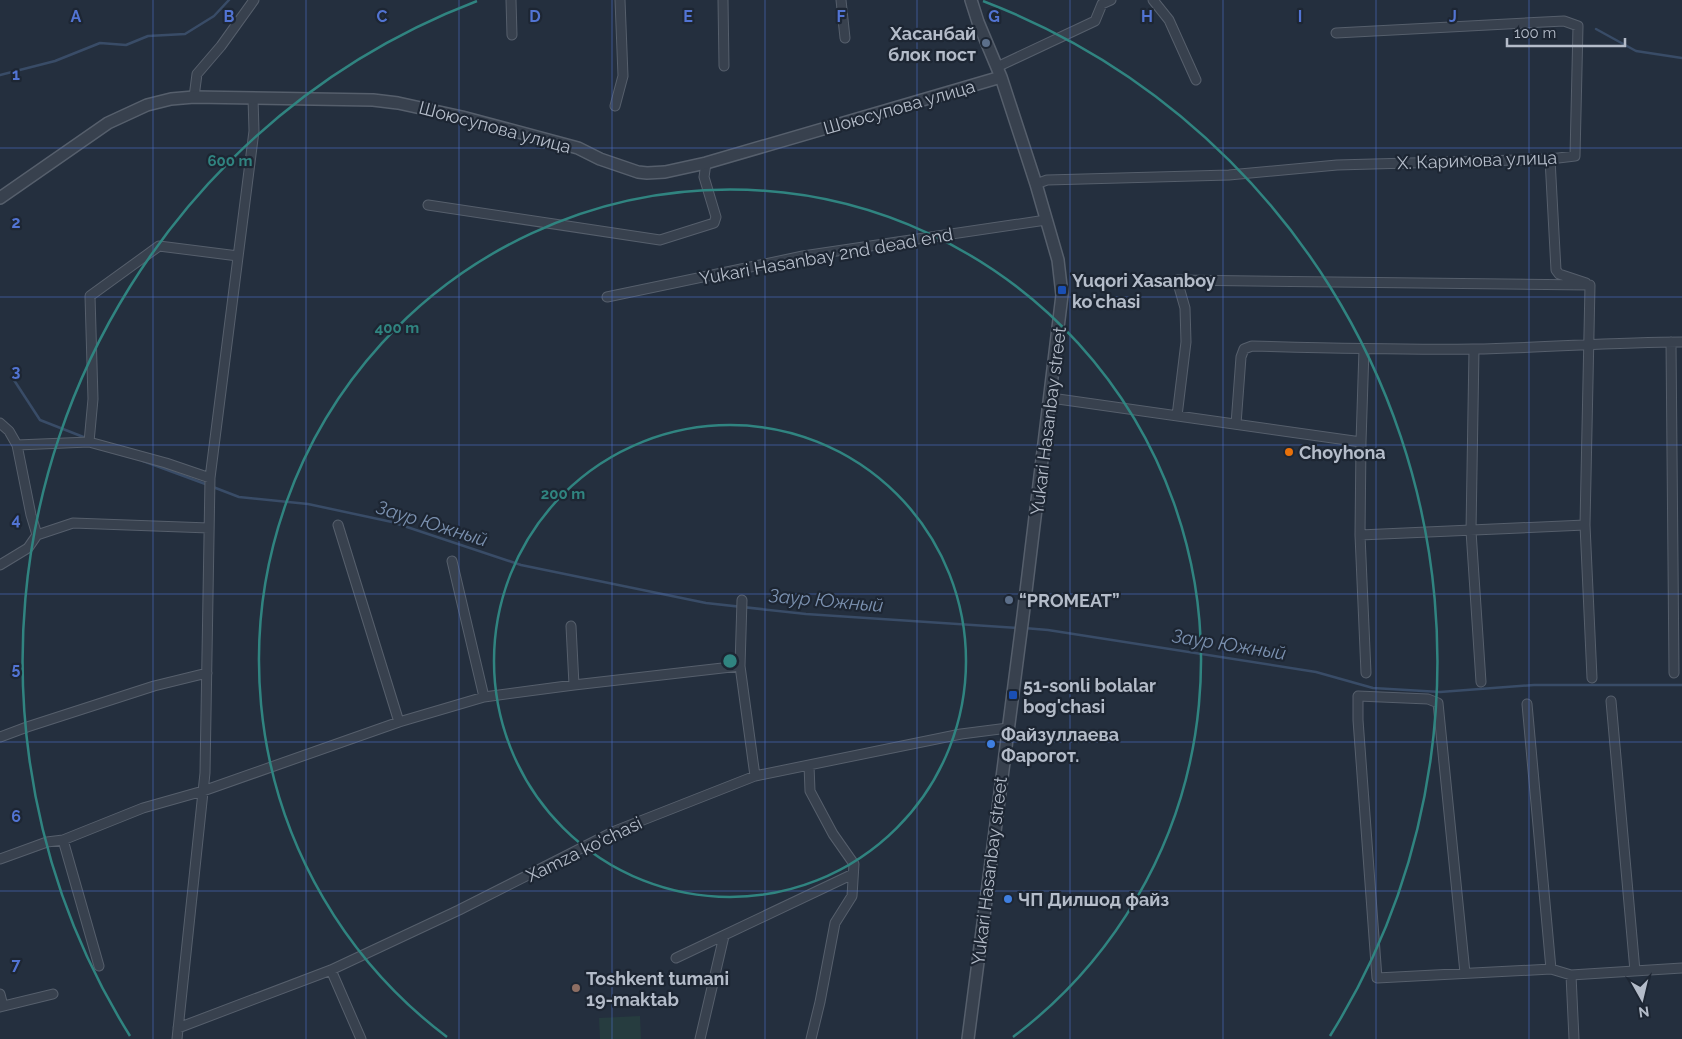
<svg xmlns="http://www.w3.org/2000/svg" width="1682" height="1039" font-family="Raleway,sans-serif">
<rect width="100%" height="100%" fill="#242f3e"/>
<path fill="#263c3f" d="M640 1016 641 1039H600L599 1018Z"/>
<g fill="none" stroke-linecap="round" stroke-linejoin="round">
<path stroke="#394c67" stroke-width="2.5" d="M1596 29 1636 51 1682 58
M0 75 55 61 100 43 126 45 148 36 185 34 214 16 229 0
M12 377 40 420 86 438
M143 461 208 485
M213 487 239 497 308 504 392 522 521 565 706 603 806 614 1019 628
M1024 628 1048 630 1316 672 1373 688 1440 692 1534 685H1682"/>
<g stroke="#565f6c" stroke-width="11">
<path id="minor" d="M511 0 512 35
M723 0 724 66
M841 0 845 38
M1153 0 1169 20 1196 80
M997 67 1095 21 1102 4 1111 0
M194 97 197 74 221 46 254 0
M615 106 623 76 620 0
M1550 159 1556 270 1559 274 1586 283
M1036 184 1047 180 1229 175 1337 165 1550 159 1575 156 1578 26 1564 21 1336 33
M428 205 660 240 714 223 716 217 704 177 706 163
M607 297 803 256 1046 220
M1671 342 1674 673
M1364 349 1361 442 1360 535 1366 673
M1474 349 1471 531 1481 682
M1051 398 1361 442
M1177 416 1186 342 1185 308 1177 280 1590 285 1585 525 1592 678
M0 423 9 431 17 445 31 515 37 535
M1236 424 1241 357 1244 349 1252 346C1325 348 1399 350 1473 349 1543 348 1612 342 1682 342
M89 442 93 399 90 296 159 246 238 256
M17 445 89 442 166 463 210 478
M338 525 399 722
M1360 535 1585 525
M452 561 484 697
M0 565 28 548 37 535 73 523 209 528
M742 600 740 666 755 776
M571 626 574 685
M1611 701 1635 971
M1527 704 1551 969
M0 737 27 727 154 686 207 673
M809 765 810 791 833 834 854 864 852 896 835 923 820 1002 811 1039
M63 840 99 966
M0 859 47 842 63 840 143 808 203 791 399 722 484 697 574 685 740 666
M676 958 853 874
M331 970 361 1039
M1465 973 1438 703 1428 699 1358 696V720L1377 978 1551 969 1571 975 1682 968
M1571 975 1574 1039
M0 994 3 1006
M0 1007 53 994
M178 1028 331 970 459 910 615 831 755 776 961 734 1008 728
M177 1039 205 773 210 478 254 131 253 98
M700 1039 724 936"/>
</g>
<g stroke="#565f6c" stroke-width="14">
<path id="tertiary" d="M0 198 108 123 147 105 171 99 194 97 373 100 398 103 462 117 578 148 600 159 638 172 647 173 665 172 706 163 1001 77
M968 1039 1023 616 1062 295 1058 260 1036 184 1001 77 978 22 971 0"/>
</g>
<use href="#minor" stroke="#38414e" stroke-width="9"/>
<use href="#tertiary" stroke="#38414e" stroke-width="11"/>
</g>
<path fill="none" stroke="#5274d3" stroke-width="1" stroke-opacity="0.55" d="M153 0V1039M306 0V1039M459 0V1039M612 0V1039M765 0V1039M917 0V1039M1070 0V1039M1223 0V1039M1376 0V1039M1529 0V1039M0 148H1682M0 297H1682M0 445H1682M0 594H1682M0 742H1682M0 891H1682"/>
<g fill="none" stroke="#308480" stroke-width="2.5">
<circle cx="730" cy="661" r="236"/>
<path d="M447 1037A471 471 0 1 1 1013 1037"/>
<path d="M130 1036A707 707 0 0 1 477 1M983 1A707 707 0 0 1 1330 1036"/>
</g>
<g fill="#5c6f8a" stroke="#1d2633" stroke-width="2">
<circle cx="986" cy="43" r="5"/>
<circle cx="1009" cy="600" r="5"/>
</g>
<g fill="#1a4fb4" stroke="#1d2633" stroke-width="2">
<rect x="1057" y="285" width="10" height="10" rx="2.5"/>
<rect x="1008" y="690" width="10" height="10" rx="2.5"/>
</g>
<circle fill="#e8710a" stroke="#1d2633" stroke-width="2" cx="1289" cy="452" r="5"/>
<g fill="#3f7fe0" stroke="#1d2633" stroke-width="2">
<circle cx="991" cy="744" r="5"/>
<circle cx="1008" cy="899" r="5"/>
</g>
<circle fill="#8d6e63" stroke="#1d2633" stroke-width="2" cx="576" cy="988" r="5"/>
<g text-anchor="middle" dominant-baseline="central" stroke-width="4.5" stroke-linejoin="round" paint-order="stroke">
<g font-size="18" font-weight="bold" fill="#b4bcc9" stroke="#1d2633" text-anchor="start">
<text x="976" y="33" text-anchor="end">Хасанбай<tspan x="976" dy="21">блок пост</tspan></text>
<text x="1072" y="280">Yuqori Xasanboy<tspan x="1072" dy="21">ko'chasi</tspan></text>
<text x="1299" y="452">Choyhona</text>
<text x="1019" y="600">“PROMEAT”</text>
<text x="1023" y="685">51-sonli bolalar<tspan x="1023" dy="21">bog'chasi</tspan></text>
<text x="1001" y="734">Файзуллаева<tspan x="1001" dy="21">Фарогот.</tspan></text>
<text x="1018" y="899">ЧП Дилшод файз</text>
<text x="586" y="978">Toshkent tumani<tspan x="586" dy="21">19-maktab</tspan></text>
</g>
<g font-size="18" fill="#b4bcc9" stroke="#1d2633">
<text transform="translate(899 107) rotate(-16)">Шоюсупова улица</text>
<text transform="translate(495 127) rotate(15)">Шоюсупова улица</text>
<text transform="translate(1477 160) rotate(-2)">Х. Каримова улица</text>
<text transform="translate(826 256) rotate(-10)">Yukari Hasanbay 2nd dead end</text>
<text transform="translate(1048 421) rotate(-83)">Yukari Hasanbay street</text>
<text transform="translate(584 849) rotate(-26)">Xamza ko'chasi</text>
<text transform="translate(989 871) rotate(-83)">Yukari Hasanbay street</text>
</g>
<g font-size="19" font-style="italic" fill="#7c92b1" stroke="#1d2633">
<text transform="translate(432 523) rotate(17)">Заур Южный</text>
<text transform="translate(826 600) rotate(5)">Заур Южный</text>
<text transform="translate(1229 644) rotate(9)">Заур Южный</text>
</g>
</g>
<g font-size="16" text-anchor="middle" font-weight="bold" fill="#5274d3" stroke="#1d2633" stroke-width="4.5" stroke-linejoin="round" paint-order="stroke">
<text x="76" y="22">A</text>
<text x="229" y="22">B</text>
<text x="382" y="22">C</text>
<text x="535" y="22">D</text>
<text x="688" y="22">E</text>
<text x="841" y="22">F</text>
<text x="994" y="22">G</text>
<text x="1147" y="22">H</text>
<text x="1300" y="22">I</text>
<text x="1453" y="22">J</text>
<text x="16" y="80">1</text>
<text x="16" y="228">2</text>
<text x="16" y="377">3</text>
<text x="16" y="525">4</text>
<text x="16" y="674">5</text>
<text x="16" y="822">6</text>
<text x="16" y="970">7</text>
</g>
<circle cx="730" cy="661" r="8" fill="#308480" stroke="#1d2633" stroke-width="2.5"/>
<g font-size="15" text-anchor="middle" font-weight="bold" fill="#308480" stroke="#1d2633" stroke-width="4.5" stroke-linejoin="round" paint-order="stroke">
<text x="230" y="166">600 m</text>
<text x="397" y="333">400 m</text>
<text x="563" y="499">200 m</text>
</g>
<g transform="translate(1642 999) rotate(172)" stroke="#1d2633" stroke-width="4" paint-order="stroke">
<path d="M0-4L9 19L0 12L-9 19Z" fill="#b4bcc9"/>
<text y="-8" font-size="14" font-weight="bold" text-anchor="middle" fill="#b4bcc9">N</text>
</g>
<path d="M1507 38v8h118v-8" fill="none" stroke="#b4bcc9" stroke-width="2.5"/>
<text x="1514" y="38" font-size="15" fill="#b4bcc9" stroke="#1d2633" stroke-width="4" paint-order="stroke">100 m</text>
</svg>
